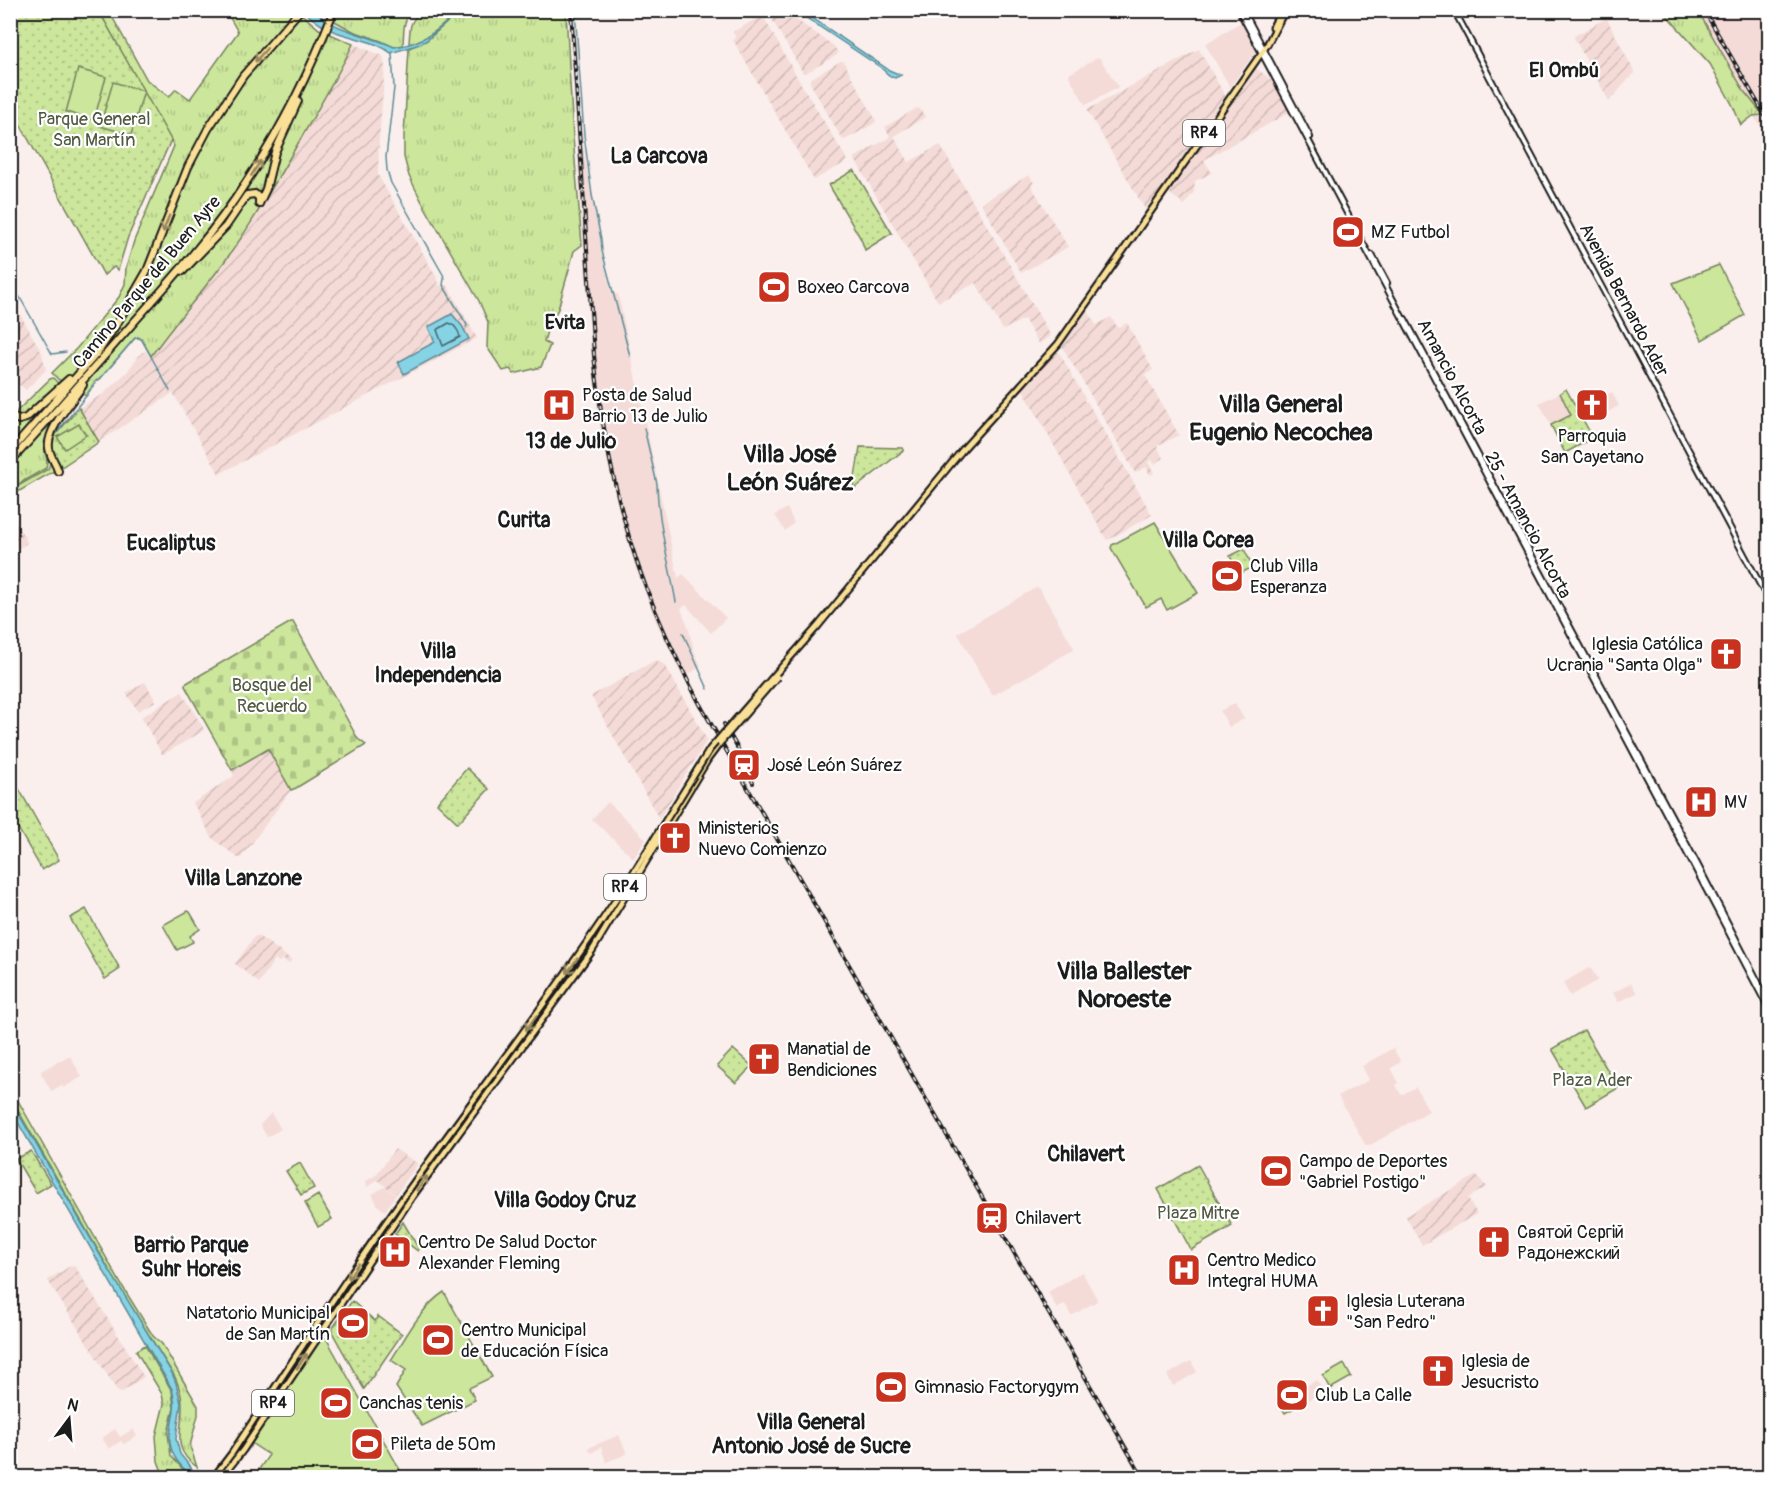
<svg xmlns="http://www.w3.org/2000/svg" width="1780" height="1488" font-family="Pangolin,sans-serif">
<defs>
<pattern id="industrial-furrows" width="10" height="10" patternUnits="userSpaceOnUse" patternTransform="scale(1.5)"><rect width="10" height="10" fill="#f4dbd7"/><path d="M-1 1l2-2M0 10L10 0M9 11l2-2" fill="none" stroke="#d1bbb8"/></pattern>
<pattern id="grass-tufts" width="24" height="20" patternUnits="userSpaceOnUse" patternTransform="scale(1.5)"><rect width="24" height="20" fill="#cce69c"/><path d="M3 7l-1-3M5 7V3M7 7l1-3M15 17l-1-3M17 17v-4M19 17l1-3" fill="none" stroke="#afc586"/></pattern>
<pattern id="cemetery-stones" width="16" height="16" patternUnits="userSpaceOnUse" patternTransform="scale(1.5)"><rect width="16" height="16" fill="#cce69c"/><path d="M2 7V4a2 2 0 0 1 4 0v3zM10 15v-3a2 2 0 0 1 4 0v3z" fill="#afc586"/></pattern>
<pattern id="park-dots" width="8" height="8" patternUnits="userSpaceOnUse" patternTransform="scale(1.5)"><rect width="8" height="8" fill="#cce69c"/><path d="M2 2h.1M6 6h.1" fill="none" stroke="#afc586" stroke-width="1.8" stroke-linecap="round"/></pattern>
</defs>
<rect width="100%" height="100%" fill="#faefed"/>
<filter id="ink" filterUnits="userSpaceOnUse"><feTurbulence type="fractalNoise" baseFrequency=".0167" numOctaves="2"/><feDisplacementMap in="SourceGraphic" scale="12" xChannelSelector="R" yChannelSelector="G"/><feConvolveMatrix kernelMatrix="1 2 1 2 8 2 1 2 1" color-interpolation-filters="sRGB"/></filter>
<g filter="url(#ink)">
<path fill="#f4dbd7" d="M1663 10 1769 11V136L1753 116 1741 125 1733 106 1710 64 1698 54 1699 53Z
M569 11H573L581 136 600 239 601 250 612 294H618L678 578 683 574 726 618 711 633 686 605 681 609 688 626 694 651 701 666 683 678 655 619 634 562 621 519 600 427 591 351Z
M1241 22 1256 51 1230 87 1205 44Z
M1099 57 1118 86 1117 88 1086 105 1085 104 1069 76V74Z
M1612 392 1619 406 1604 414 1602 411 1588 418 1585 411 1599 404 1597 399Z
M1560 393 1571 415 1551 425 1539 403Z
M787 508 794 523 785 531 775 515Z
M1037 587 1039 588 1074 648 1073 650 994 695H992L958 634V633Z
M1235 703 1244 719 1229 727 1220 711Z
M608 802 646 839 634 858H633L592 819Z
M1590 967 1598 980 1570 996 1563 983Z
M1631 983 1637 993 1618 1002 1613 993Z
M1393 1048 1401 1062 1391 1068 1399 1083 1396 1085 1401 1095 1416 1087 1429 1111 1369 1146H1366L1338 1096 1369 1080 1362 1066Z
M68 1056H70L82 1077 63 1088 62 1085 51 1091 41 1073V1071Z
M271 1113 281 1129 267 1137 260 1125Z
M385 1187 394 1194 397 1193 385 1211 378 1206 372 1194Z
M1082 1272 1097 1299V1301L1071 1316 1065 1304 1057 1309 1048 1292Z
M1191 1361 1197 1372 1173 1386 1167 1375Z
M1317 1380 1323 1391 1305 1402 1298 1390Z
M115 1429 120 1437 133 1429 137 1436 124 1444 121 1441 109 1449 102 1438Z
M619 1435 627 1454 606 1462 601 1447 591 1453 588 1448Z"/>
<path fill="url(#industrial-furrows)" d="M767 11H784L834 46 838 53 837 55 806 73H803Z
M761 16H763L797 77 848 161 814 180 733 40 736 38 733 32Z
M1605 19H1607L1634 71V73L1609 101 1574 38V36Z
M353 44 383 56 385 67 379 140 378 175 436 276 440 286 447 285 477 338 219 474 173 393 99 442 79 408 103 394 126 373 141 353 146 351 149 357 151 356 185 314 262 205 338 74Z
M1199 49 1229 103 1237 92 1239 93 1256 68 1274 82 1290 112 1204 160 1212 173 1195 181 1194 192 1184 205 1163 188 1149 210 1145 209 1087 110Z
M841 61H843L876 120 875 123 845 140 842 139 810 83V79Z
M917 108 920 109 925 117 894 136 909 162 940 145 1051 336 1039 344 1024 319 1003 330 976 283 938 302 854 158 890 137 885 127Z
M1029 175 1034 183 1031 185 1068 247 1021 273 981 203Z
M11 298 42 353 46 370 26 390 18 384 13 388 11 385Z
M1087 309 1096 325 1111 317 1118 328 1127 323 1153 370 1145 375 1179 435 1157 446 1163 458 1154 464 1152 460 1148 462 1154 473 1150 475 1146 467 1135 473 1082 380V378L1077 372 1062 346Z
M1056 352H1059L1085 398 1084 400 1085 402 1087 401 1152 515 1108 540 1106 539 1023 390V388Z
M10 514 27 541 26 544 11 553Z
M656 660 665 665 707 740 659 819 591 696Z
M145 682 156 701 138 711 126 693Z
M182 692 204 729 203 731 164 754H162L141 717Z
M268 749 291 790 241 858H238L212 838 193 803 234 776 232 770Z
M255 936H258L270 944 290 959 291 961 289 964 282 959 279 962 275 959 259 983 235 964Z
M395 1149 417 1163V1165L397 1193 394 1194 378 1180 367 1187 366 1181 376 1175Z
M1477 1175 1486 1187 1468 1198 1477 1214 1422 1245 1406 1217 1407 1215Z
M72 1265 75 1266 144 1377 120 1393 118 1392 48 1281 49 1279Z"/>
<path fill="url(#grass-tufts)" stroke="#74815c" stroke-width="1.5" d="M99 11H109L147 80 169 97 176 89 190 99 238 32 226 11H298L319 29 353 44C335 81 314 116 293 152 273 187 253 222 230 254 205 289 176 321 151 356L142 340 138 337 134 339 100 379 96 381 86 396 64 381 59 380 52 373 77 348 119 297 125 284 126 268 134 241 174 146Z
M321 11H413C402 19 404 33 403 45L394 47 381 41 353 31 331 19Z
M422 11H456C445 26 427 39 409 44 410 28 409 21 422 11Z
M460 11H566L573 137 582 245 574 251 558 309 548 327 544 342 550 345 541 367 514 374 510 369 503 371 487 347 488 322 479 301 422 202 409 176 404 157V136L409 48 427 40Z
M1663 11H1698L1744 91 1763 115 1753 116 1741 125 1733 106 1710 64Z
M53 378 59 384 56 387 26 416 20 418 17 417 16 412 50 379Z
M63 388 11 447V420L20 421Z
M75 394 44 443C44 452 49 461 46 468L20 483V485L48 469 50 464 45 453 46 442 55 469 54 471 11 496V466Z
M11 1088 121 1284 153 1336 162 1344 198 1406V1415L190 1446 197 1467C170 1448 183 1432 182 1405 182 1395 179 1386 175 1377L118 1285 11 1098Z
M318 1195 332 1219 318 1227 305 1203Z
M145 1345 172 1391 174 1408 168 1433 171 1456 190 1477H164L158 1461 156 1436 164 1404 162 1394 136 1351Z"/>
<path fill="url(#cemetery-stones)" stroke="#74815c" stroke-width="1.5" d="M291 622H293L358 739 366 745 296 788 291 790 268 749 232 770 185 686V684Z"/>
<path fill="url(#park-dots)" stroke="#74815c" stroke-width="1.5" d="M10 11H99L171 140 128 237 118 270 114 267 104 275 11 108Z
M854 170 892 233 865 250 861 239 829 185Z
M1566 389 1593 438 1565 453 1551 425 1571 415 1560 393Z
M79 408 99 442 60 468 53 456 50 441Z
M860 447 903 448 904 450 854 489H853Z
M1244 549 1253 567 1239 574 1230 556Z
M467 768 489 789 458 823 437 803Z
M14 780 59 860 42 870 11 816V782Z
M86 909 120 969 105 979 70 918Z
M1584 1030 1618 1088 1586 1107 1552 1049Z
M733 1049 752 1066 736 1083 717 1066Z
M31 1151 51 1184 36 1193 16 1159Z
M300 1163 314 1188 301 1195 286 1171Z
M1198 1165 1232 1226 1191 1250 1158 1189Z
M403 1222 419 1249 418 1251 395 1234Z
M352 1301 375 1321 378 1316 402 1334 364 1389 332 1332V1329Z"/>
<path fill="#cce69c" stroke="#74815c" stroke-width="1.5" d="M78 69 106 77 94 120 66 112Z
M113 82 144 91 131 135 100 126Z
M1719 265 1745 315 1702 340 1673 283Z
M79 424 86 435 65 449 57 437Z
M1155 522 1198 593 1167 610 1161 599 1146 607 1111 548 1112 545Z
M188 911 190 912 200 929 190 936 193 942 177 950 163 925Z
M444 1292 492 1377 469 1388 475 1400 422 1426 396 1387 406 1370 391 1360C406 1337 421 1307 444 1292Z
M324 1337 326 1338 404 1477H251L255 1475 269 1455 251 1443 321 1338Z
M1344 1364 1351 1377 1330 1389 1323 1376Z
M1291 1379 1305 1402 1285 1413 1277 1398 1284 1394 1280 1386Z"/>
<path fill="#86d3e5" stroke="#5c8a95" stroke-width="1.5" d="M303 11H315C318 13 320 15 322 17 335 29 375 38 394 47 418 45 443 30 456 11H460L427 40 420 44 391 53C376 41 356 39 339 33 325 29 314 20 303 11Z
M796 11H802L889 70 901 75 895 78 890 76 880 67Z
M452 314 462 326 469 339 404 374 398 362 435 342 428 327Z
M10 1099 102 1258 172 1373 176 1383 181 1403 176 1439 180 1454 196 1474 193 1477C177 1464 166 1450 171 1428 173 1414 177 1404 172 1389L13 1114 11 1110Z"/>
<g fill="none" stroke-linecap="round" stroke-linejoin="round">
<path stroke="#46656c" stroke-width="1.5" d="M449 323C454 324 459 331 460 337L443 346 437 330Z"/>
<path stroke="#5c8a95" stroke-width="1.5" d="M575 10 584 135 592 195 601 239 602 251 630 356
M392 53 394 88 386 157 387 170 391 183 445 278
M444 279 443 285 467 325 466 327
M10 280 52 354 66 352
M71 358 72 361 79 365
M644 428 657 484C658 523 669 563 676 602
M54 436 86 396 96 381 100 379 135 338H140L142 340 170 391
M44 443 45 441
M10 483 20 485
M683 633 708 689"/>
<g stroke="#1c1c1c" stroke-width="8">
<path id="secondary" d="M1239 10 1693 864 1770 1011
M1243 10 1310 137
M1454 10 1770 603
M1372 255 1387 283
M1405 319 1696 862 1770 1005"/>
</g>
<g stroke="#1c1c1c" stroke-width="9">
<path id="primary" d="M1273 27 1281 10
M779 670 818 626 964 448 1058 344 1267 45 1285 10
M213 1478 232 1453C295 1357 358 1260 425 1167 505 1055 590 947 661 828
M221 1478 243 1450 412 1197 592 951 708 759 720 743"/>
</g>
<g stroke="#1c1c1c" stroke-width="10">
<path id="highway" d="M259 204 266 189 275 152 298 101
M183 271 226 226 247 195 255 194 259 198V203
M10 416 19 420 26 418 69 379
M10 452 98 352 116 325 147 271 188 167 208 129 243 76 300 10
M10 462C52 416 93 369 134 322 173 278 213 234 245 184 281 130 310 72 334 10
M58 471C56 463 50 457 49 448 46 429 73 401 83 385"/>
</g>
<use href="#secondary" stroke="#fff" stroke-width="4"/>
<use href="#primary" stroke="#fadf96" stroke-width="4.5"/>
<use href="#highway" stroke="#fadf96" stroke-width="6"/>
<g stroke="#1c1c1c" stroke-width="4">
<path id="rail" d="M571 10 594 355C600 413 610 470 626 526 643 590 671 650 702 708L1143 1478
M1704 10 1770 124
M724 724 738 749 753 783"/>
</g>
<use href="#rail" stroke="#fff" stroke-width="1.5" stroke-dasharray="4.5" stroke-linecap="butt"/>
<g stroke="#1c1c1c" stroke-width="9" stroke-linecap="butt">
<path id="primary-bridge" d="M720 743 777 677
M661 828 710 749 779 670"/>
</g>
<use href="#primary-bridge" stroke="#fadf96" stroke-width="4.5"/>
</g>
<defs><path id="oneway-shaft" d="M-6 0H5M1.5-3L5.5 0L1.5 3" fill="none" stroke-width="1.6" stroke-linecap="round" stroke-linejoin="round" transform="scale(1.5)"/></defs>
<g stroke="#96875f">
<use href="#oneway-shaft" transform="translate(261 55) rotate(131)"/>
<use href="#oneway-shaft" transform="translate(256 168) rotate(-58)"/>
<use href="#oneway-shaft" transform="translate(166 224) rotate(111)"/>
<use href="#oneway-shaft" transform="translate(572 966) rotate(125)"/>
<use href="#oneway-shaft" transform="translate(531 1023) rotate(126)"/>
<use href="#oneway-shaft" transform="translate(422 1183) rotate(-54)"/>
<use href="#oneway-shaft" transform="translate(353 1271) rotate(123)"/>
<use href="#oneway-shaft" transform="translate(302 1361) rotate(-56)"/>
</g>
</g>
<defs>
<g id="stadium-square" transform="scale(1.725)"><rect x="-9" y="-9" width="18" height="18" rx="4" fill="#c8321e" stroke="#fff"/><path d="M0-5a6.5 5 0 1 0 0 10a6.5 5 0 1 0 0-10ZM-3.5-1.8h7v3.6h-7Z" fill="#fff"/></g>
<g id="hospital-square" transform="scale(1.725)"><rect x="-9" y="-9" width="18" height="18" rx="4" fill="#c8321e" stroke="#fff"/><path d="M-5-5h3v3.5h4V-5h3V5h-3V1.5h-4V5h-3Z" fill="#fff"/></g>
<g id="church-square" transform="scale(1.725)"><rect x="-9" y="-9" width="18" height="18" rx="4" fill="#c8321e" stroke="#fff"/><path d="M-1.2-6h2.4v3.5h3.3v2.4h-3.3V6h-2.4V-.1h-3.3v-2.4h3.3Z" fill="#fff"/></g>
<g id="station-square" transform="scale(1.725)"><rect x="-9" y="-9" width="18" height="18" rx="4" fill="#c8321e" stroke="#fff"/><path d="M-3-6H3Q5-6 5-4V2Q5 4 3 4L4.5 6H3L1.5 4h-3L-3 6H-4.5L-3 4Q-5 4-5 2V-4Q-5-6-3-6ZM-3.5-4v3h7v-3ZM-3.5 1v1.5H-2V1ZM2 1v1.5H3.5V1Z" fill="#fff"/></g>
</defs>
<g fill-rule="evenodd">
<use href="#stadium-square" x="1348" y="232"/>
<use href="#stadium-square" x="774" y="287"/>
<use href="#hospital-square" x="559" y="405"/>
<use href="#church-square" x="1592" y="405"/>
<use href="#stadium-square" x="1227" y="576"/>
<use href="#church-square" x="1726" y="654"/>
<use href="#station-square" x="744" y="765"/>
<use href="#hospital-square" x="1701" y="802"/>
<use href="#church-square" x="675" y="838"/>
<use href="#church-square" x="764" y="1059"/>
<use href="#stadium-square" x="1276" y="1171"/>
<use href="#station-square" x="992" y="1218"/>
<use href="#church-square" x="1494" y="1242"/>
<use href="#hospital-square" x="395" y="1252"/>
<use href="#hospital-square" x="1184" y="1270"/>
<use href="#church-square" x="1323" y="1311"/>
<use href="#stadium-square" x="353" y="1323"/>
<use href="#stadium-square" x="438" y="1340"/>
<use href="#church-square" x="1438" y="1371"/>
<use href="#stadium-square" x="891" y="1387"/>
<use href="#stadium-square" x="1292" y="1395"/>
<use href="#stadium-square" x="336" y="1403"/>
<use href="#stadium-square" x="367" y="1444"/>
</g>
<g text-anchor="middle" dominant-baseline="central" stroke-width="4.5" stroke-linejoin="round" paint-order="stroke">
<g fill="#fff" stroke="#606060" stroke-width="1.5">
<rect x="1183" y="120" width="42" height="26" rx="4.5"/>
<rect x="604" y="874" width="42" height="26" rx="4.5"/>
<rect x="252" y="1390" width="42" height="26" rx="4.5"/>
</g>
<g font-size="16" font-weight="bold" fill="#1c1c1c">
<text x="1204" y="133">RP4</text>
<text x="625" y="887">RP4</text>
<text x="273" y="1403">RP4</text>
</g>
<g font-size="18" fill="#515942" stroke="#fff">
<text x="94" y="119">Parque General<tspan x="94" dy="21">San Martín</tspan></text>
<text x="272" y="685">Bosque del<tspan x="272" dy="21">Recuerdo</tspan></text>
<text x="1592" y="1080">Plaza Ader</text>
<text x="1198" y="1213">Plaza Mitre</text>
</g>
<g font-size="18" fill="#1c1c1c" stroke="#fff" text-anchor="start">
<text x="1371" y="232">MZ Futbol</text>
<text x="797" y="287">Boxeo Carcova</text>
<text x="582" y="395">Posta de Salud<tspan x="582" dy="21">Barrio 13 de Julio</tspan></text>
<text x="1592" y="436" text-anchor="middle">Parroquia<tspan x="1592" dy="21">San Cayetano</tspan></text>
<text x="1250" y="566">Club Villa<tspan x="1250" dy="21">Esperanza</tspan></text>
<text x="1703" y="644" text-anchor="end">Iglesia Católica<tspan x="1703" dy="21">Ucrania "Santa Olga"</tspan></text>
<text x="767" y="765">José León Suárez</text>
<text x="1724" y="802">MV</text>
<text x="698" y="828">Ministerios<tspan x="698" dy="21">Nuevo Comienzo</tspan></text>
<text x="787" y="1049">Manatial de<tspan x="787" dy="21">Bendiciones</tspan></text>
<text x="1299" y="1161">Campo de Deportes<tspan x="1299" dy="21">"Gabriel Postigo"</tspan></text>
<text x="1015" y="1218">Chilavert</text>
<text x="1517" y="1232">Святой Cєргій<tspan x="1517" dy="21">Pадонежский</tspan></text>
<text x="418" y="1242">Centro De Salud Doctor<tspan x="418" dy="21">Alexander Fleming</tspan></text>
<text x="1207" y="1260">Centro Medico<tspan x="1207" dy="21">Integral HUMA</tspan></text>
<text x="1346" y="1301">Iglesia Luterana<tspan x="1346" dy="21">"San Pedro"</tspan></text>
<text x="330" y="1313" text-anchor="end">Natatorio Municipal<tspan x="330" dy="21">de San Martín</tspan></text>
<text x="461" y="1330">Centro Municipal<tspan x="461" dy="21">de Educación Física</tspan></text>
<text x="1461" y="1361">Iglesia de<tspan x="1461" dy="21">Jesucristo</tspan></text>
<text x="914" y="1387">Gimnasio Factorygym</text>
<text x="1315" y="1395">Club La Calle</text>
<text x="359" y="1403">Canchas tenis</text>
<text x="390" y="1444">Pileta de 50m</text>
</g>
<g font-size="18" fill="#1c1c1c" stroke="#fff">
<text transform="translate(147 282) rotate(-50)">Camino Parque del Buen Ayre</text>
<text transform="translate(1624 300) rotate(62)">Avenida Bernardo Ader</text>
<text transform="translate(1452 377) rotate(62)">Amancio Alcorta</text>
<text transform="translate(1528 525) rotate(62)">25 - Amancio Alcorta</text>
</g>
<g font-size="20" font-weight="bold" fill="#1c1c1c" stroke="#fff">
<text x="1564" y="70">El Ombú</text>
<text x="565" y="322">Evita</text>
</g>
<g font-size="21" font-weight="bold" fill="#1c1c1c" stroke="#fff">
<text x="659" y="156">La Carcova</text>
<text x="571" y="441">13 de Julio</text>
<text x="524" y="520">Curita</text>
<text x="1208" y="540">Villa Corea</text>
<text x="171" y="543">Eucaliptus</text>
<text x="438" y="651">Villa<tspan x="438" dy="24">Independencia</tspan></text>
<text x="243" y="878">Villa Lanzone</text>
<text x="1086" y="1154">Chilavert</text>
<text x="565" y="1200">Villa Godoy Cruz</text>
<text x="191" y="1245">Barrio Parque<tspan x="191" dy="24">Suhr Horeis</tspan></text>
<text x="811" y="1422">Villa General<tspan x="811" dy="24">Antonio José de Sucre</tspan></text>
</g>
<g font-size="24" font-weight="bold" fill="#1c1c1c" stroke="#fff">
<text x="1281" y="404">Villa General<tspan x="1281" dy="28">Eugenio Necochea</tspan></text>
<text x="790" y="454">Villa José<tspan x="790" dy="28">León Suárez</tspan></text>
<text x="1124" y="971">Villa Ballester<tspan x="1124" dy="28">Noroeste</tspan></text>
</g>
</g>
<rect width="1780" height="1488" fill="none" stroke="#fff" stroke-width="36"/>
<rect x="18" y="18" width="1744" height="1452" fill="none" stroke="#1c1c1c" stroke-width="2" filter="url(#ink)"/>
<g transform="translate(69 1419) rotate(16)" stroke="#ffffff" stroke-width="4.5" paint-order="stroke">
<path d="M0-4.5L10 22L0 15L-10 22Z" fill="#1c1c1c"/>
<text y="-9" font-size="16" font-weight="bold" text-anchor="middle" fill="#1c1c1c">N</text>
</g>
</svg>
